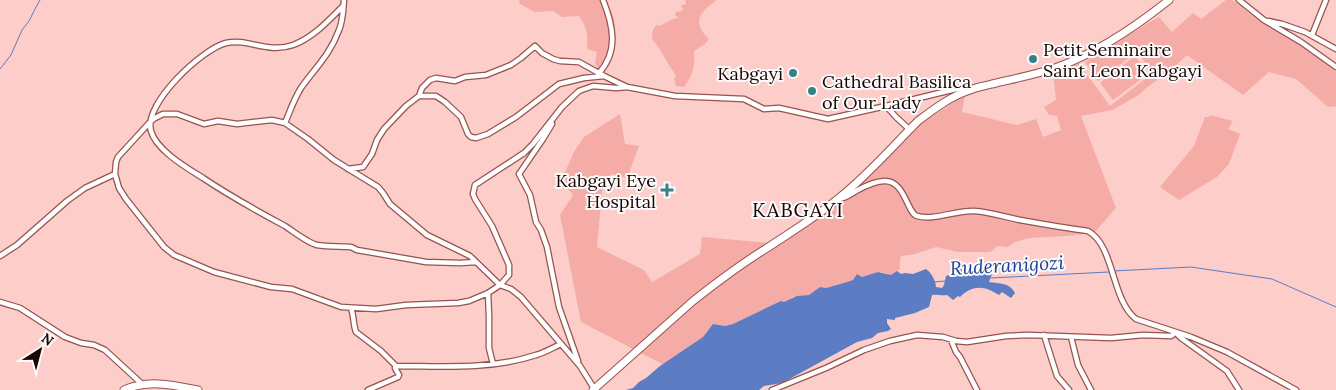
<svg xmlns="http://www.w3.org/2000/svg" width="1336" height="390" font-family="Lora,serif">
<rect width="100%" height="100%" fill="#fccdc9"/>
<path fill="#f6aca6" d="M519 0H602C606 4 610 8 612 13 620 33 610 54 604 73L599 72 595 63 597 52 587 49C588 35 587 27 579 16L562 17 553 11 535 12 520 4Z
M685 0H717C700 12 691 22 709 39L705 44 694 51C695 65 693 76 684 87L676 86 674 79 676 75C667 64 662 50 652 39L653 30 656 25 660 26C664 23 674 18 678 18L675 15 676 12 682 11 683 8 681 7 682 5 686 4Z
M1226 0H1232L1255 18 1302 45 1329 66 1336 72V107L1335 106 1328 107 1296 79 1269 72 1243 95 1187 55 1171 70 1146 88 1139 95 1112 110 1081 116 1116 208 1094 233 1066 236 1029 238 1015 242 1008 247 997 246 992 251 989 252H958L936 247 915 254 901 256 900 259V269L891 275 881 272 862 277 857 274 853 280 844 284 826 288 820 287 809 295 793 297 790 300 733 324 725 326 713 324 703 337 664 365 581 322 560 215 573 195 561 181 574 152 584 137 620 114 625 144 639 146 627 178 612 174 603 182 597 247 644 270 652 282 700 254 702 237 769 243 838 202 886 159 904 134 965 95 962 112 1017 125 1036 119 1043 137 1061 130 1057 116 1049 115 1044 107 1056 100 1053 71 1078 62 1110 106 1153 73 1137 52 1098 81 1085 62C1110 47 1133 31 1159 17L1172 32 1193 13 1201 19Z
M1135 56 1148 74 1113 100 1100 83Z
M1210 115 1233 121 1228 129 1240 134 1229 164 1217 177 1179 200 1160 187 1194 146 1205 117H1209Z"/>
<path fill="#5c7cc4" d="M956 267C967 266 977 270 987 271L992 274 989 282C1000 284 1009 282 1015 293L1011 298 1002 292 999 295C985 286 973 284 960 297L958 296 953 300 947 295C941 296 937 294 932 295L929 307 915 313 895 318V320L887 319V323L891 329 888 331 878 333 872 338 857 342 782 383 764 386 759 390H626L633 388 639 382 646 378 660 366 703 337 713 324 725 326 733 324 781 301 784 302 797 296 809 295 820 287 826 288 844 283 853 280 857 274 862 277 878 272 891 275 897 271 901 274 905 273 913 274 926 269C931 272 936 281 936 287L942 288 944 285 946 276 949 275Z"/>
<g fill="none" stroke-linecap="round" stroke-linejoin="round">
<path stroke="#5c7cc4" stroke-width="1" d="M0 69 11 55 22 30 29 21 35 9 40 0
M1113 271 1191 267 1272 279 1336 307
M991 278 1109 272
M934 282 945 281"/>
<g stroke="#96534f" stroke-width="7">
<path id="minor" d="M1239 0 1264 20 1301 42 1336 67
M343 6C329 20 313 38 293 45 268 54 248 38 226 43 202 49 143 104 151 131 156 150 187 168 203 178 230 196 257 211 285 226 294 232 308 243 317 245 328 247 340 246 351 247L357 250 426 262 460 263 476 262
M1268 21 1282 24 1305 32 1336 49
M1312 35 1326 0
M599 73C619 51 613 25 603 0
M419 96 422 88 430 80 436 78 455 81 465 77 486 75 511 65 521 58 535 46 542 53 553 59 560 61 579 62 604 76
M886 106 956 89H970
M285 123C290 111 294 99 301 88 315 68 330 55 339 30 343 21 343 10 344 0
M552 124 543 139 519 174 530 195 536 222 541 230 547 247 559 307 578 361
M348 169 363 167 372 154 377 140 384 129 406 106 419 96H436L445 102 461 117 468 134 471 137 476 138 488 134 516 117 559 84 584 78 604 76 627 87 675 96 744 99 764 109 779 108 828 119 886 106 896 117 909 129
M115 174 119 188 126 199 164 247 174 255 214 272 271 287 292 289 341 307 376 309 406 305 458 303 469 301 488 293 500 285 509 275V265L492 226 475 199 473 194 475 185 524 153 533 144 562 107 579 91 593 86 616 88 627 87
M839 199C846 198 851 194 856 191 865 186 875 181 885 181 905 181 907 213 917 216 933 221 957 210 974 211 990 212 1005 217 1020 220 1042 224 1065 228 1088 231 1115 246 1111 300 1136 319L1191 337 1227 352 1296 390
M0 256 17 245 67 201 85 188 115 174 116 162 118 157 151 121 155 118 163 114H177L204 124 218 121 237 124 272 120 285 123 308 139 334 160 378 187 383 193 390 204 427 235 470 256 500 285 511 289 521 297 580 366 595 390
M488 293 489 316V348L493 364
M0 302 20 308 65 337 81 343 94 345 105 350 142 384
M351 308C354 316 353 324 356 332L381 351 396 366C442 366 491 370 536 355 544 353 552 348 561 344
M1044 335 1057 376 1069 390
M1178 335 1181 338 1227 371 1239 390
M1071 337 1078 365 1091 390
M951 340 956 352 960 357 977 390
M368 390 398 377 399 375 395 368 396 366
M772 390 826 368 864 350 890 341 917 335 943 337 956 341 967 342 1006 336 1028 335 1111 338 1143 335 1171 336 1175 333"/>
</g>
<g stroke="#96534f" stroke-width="9">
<path id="highway" d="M124 390C148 379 173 385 198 390
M593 390 693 301C717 282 741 264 767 248 791 232 816 217 839 198 868 175 892 147 918 121 934 109 951 96 970 90 977 87 985 86 992 84 1013 79 1034 75 1055 68 1097 53 1134 28 1169 0"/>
</g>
<use href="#minor" stroke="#fff" stroke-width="4.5"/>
<use href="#highway" stroke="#fff" stroke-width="7"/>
</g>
<g fill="#398188" stroke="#fbfbfb" stroke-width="2">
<circle cx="1033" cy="59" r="5"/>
<circle cx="793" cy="73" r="5"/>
<circle cx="812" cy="91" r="5"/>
<path d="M664.5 182.5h5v5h5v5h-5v5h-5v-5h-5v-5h5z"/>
</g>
<g text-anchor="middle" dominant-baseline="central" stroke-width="4" stroke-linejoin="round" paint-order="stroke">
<g font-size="18" fill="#1c0404" stroke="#fbfbfb" text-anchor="start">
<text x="1043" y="49">Petit Seminaire<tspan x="1043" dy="21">Saint Leon Kabgayi</tspan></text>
<text x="783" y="73" text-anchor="end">Kabgayi</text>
<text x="822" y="81">Cathedral Basilica<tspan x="822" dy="21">of Our Lady</tspan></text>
<text x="656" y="180" text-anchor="end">Kabgayi Eye<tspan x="656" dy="21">Hospital</tspan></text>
</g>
<g font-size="19" font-style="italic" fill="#1f3f95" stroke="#fbfbfb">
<text transform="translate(1007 265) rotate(-3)">Ruderanigozi</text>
</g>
<g font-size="20" letter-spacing="1" fill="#1c0404" stroke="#fbfbfb">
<text x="798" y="209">KABGAYI</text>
</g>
</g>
<g transform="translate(40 350) rotate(36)" stroke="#fbfbfb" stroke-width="4" paint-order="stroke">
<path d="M0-4L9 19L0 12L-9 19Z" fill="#1c0404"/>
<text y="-8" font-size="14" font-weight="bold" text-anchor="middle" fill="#1c0404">N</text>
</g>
</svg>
